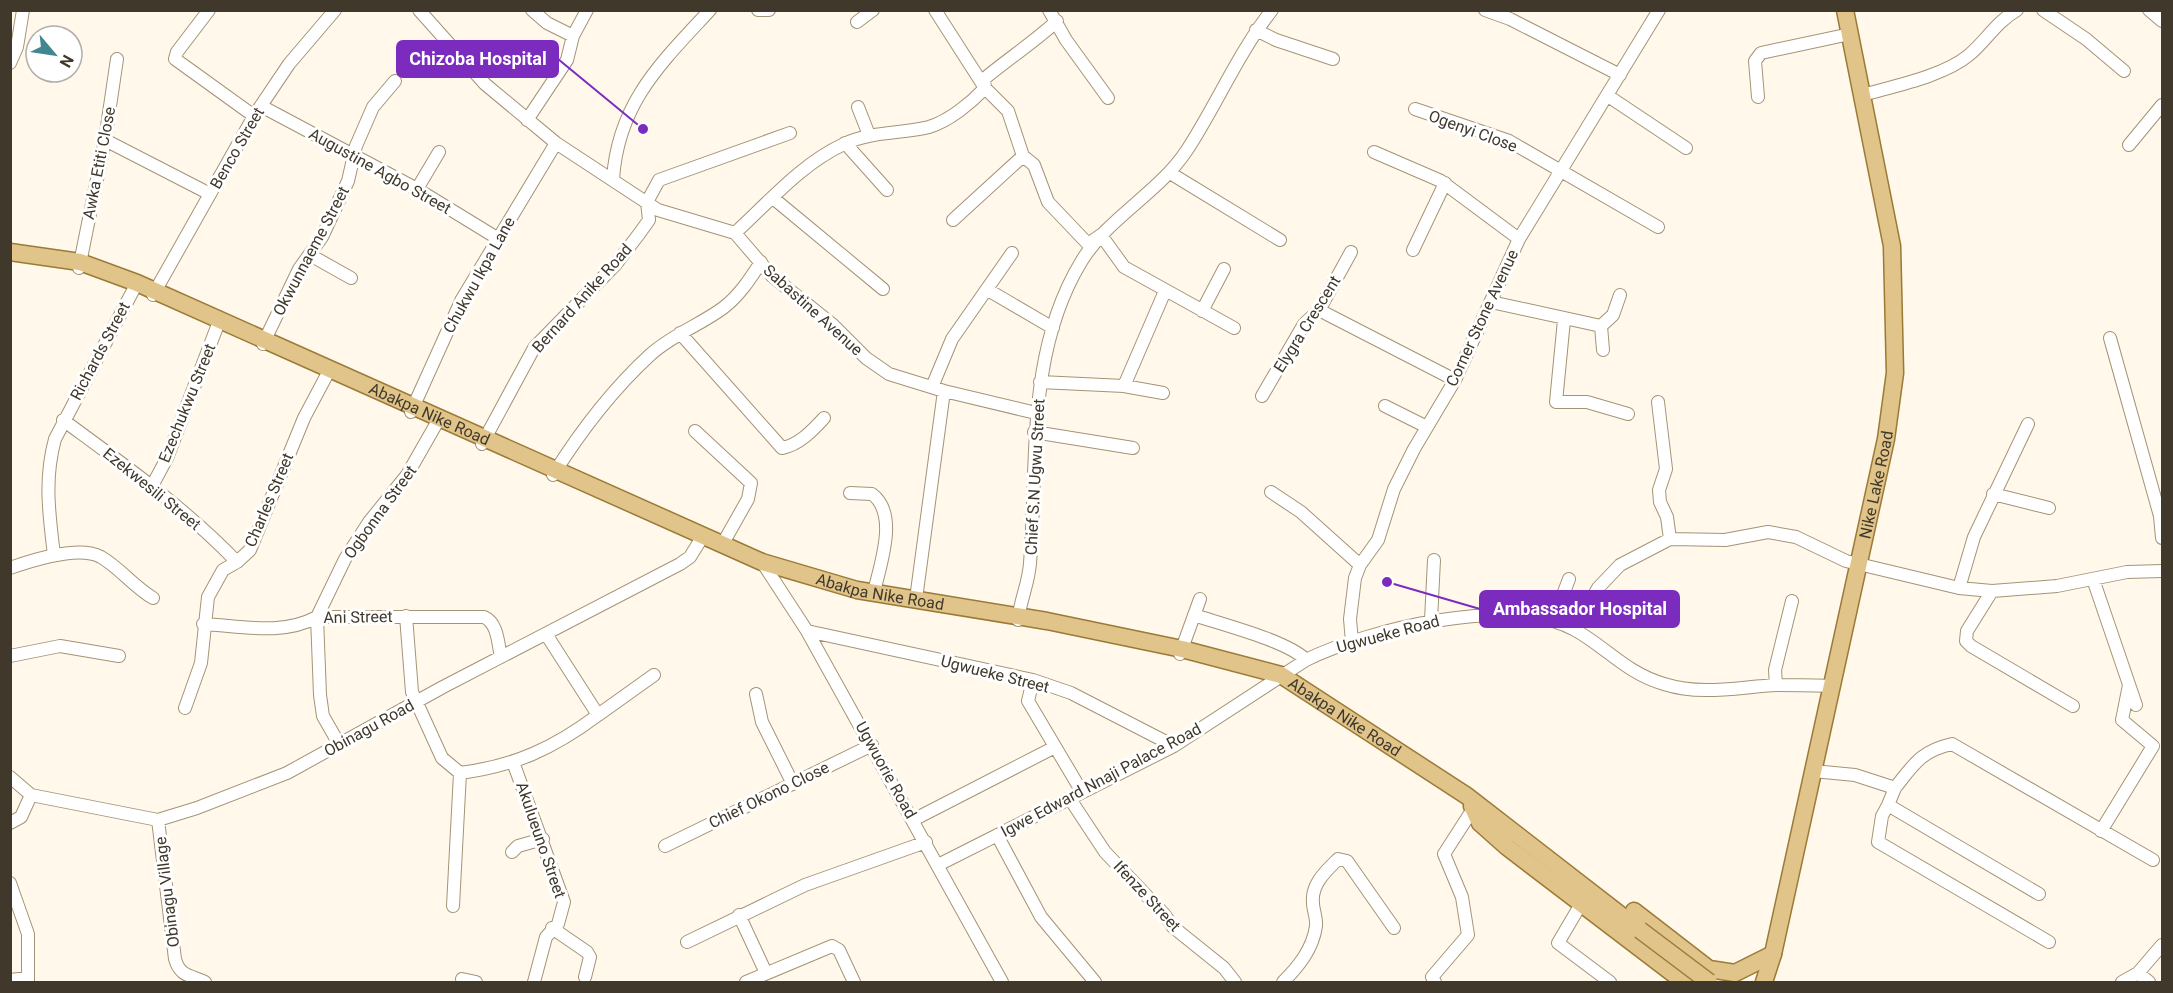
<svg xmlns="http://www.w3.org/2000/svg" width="2173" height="993" font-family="Roboto,sans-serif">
<rect width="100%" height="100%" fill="#fff8eb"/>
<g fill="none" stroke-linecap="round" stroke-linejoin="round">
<g stroke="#a49477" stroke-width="14">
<path id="minor" d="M209 10 177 52 175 59 254 116
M419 10 485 84 556 143 658 210 735 233 772 276 833 325 866 358 889 374 944 391 1036 413
M532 10 547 23 573 36
M758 10H769
M935 10 985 88 1008 111 1023 156 1034 165 1048 202 1088 244 1101 235 1124 267 1234 328
M1049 10 1066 40 1108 98
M1485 10 1510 19 1620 75
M2043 10 2086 39 2124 71
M2149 10 2162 21
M857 22 873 10
M1256 30 1276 40 1333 59
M10 63 17 47 23 10
M1863 95C1894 86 1944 76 1969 55 1986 41 1996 22 2017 10
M1608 96 1686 148
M1758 97 1755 61 1761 53 1850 34
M261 106 417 189 497 238
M858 107 869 135
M1415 109 1509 141 1658 227
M527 120 567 60 573 36 587 10
M105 140 210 194
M845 143 887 190
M2129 145 2162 105
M1374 152 1441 181 1519 239
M1170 173 1280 240
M613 179C618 103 661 63 710 10
M417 189 439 152
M773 198 883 289
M953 220 1023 156
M735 233C769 202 801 164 844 144 871 131 901 134 929 127 949 121 971 103 985 88L984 79C1008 59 1034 42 1057 21
M1413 250 1445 183
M310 255 351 278
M79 268 105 140 117 59
M988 290 1053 328
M153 295 254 116 289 64 335 10
M1491 302 1601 326 1613 315 1620 295
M1319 310 1455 380
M1202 311 1224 269
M1564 320 1556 402H1587L1628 414
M1601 326 1603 350
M680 333 782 448C799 445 813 430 824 418
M2110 338 2160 516 2162 538
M263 344 299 269 322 237 348 181 356 146 373 107 395 81
M1040 382 1124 386
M932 387 952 339 1012 253
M1163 393 1124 386 1165 291
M1262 396 1304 324 1319 310 1351 252
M1658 402 1666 469 1659 490 1660 502 1667 517 1670 539
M1385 406 1427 427
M411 412 462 299 556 143
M63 420C124 465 185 508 237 562
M695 431 751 483 748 499 722 545
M1034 432 1133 448
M482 444 534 348 616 264 639 234 649 220 647 202 659 180 790 133
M553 475C580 432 613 389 650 355 672 335 700 325 723 308 739 296 750 279 761 262
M152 486 167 458 220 319
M1271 492 1301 512 1360 565
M850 493 872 494C899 514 880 565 874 592
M1993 494 2049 508
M54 555C49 514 44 479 55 439L137 283
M762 562 807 631 1002 982
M10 568C33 560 79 545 101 557 120 568 134 587 153 598
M2093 579 2136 705
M1959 588 1974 537 2028 424
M1992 591 1967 631 1966 641 1971 646 2073 706
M916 599 944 391
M1194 615C1221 624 1288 641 1306 660
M406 616 412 692 442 758 460 773C515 766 554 748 598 715L546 634
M1018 620C1020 601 1029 582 1030 563 1038 461 1026 353 1081 262 1108 217 1158 194 1187 150 1217 104 1238 53 1272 10
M1431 620 1434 560
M1553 621 1569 579
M203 624C242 626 282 636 317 617H484C498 623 498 644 501 657
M1574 629 1598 588 1620 565 1670 539 1725 540 1768 532 1796 537 1846 561 1959 588 1992 591 2057 586 2127 572 2162 571
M807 631 1033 680 1071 693 1174 746
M1352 642 1350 619 1355 578 1360 565 1378 540 1394 489 1414 449 1455 380 1519 239 1659 10
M1180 654 1200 599
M10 656 60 646 119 656
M1033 680 1028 701 1082 792
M1776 685 1775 670 1792 601
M756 694 762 722 793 784
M185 708 201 663 208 597 223 570 237 562 250 550 304 418 330 369
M598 715 654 675
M339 744 323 716 320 695 317 617 345 559 369 522 407 475 439 419
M513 762 564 902 558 924 546 937 534 982
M1813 771 1855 775 1895 788C1914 764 1921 751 1952 744L2153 860
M10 777 31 795 158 820 197 808 287 773 443 687 680 564 690 557 703 536
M1895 788 1888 805 2039 894
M1070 799 1105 852 1164 914 1173 927 1224 968 1235 982
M1888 805 1882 816 1878 842 2049 942
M158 820 175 959C180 977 191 975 205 982
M913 820 1055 747
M10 823 21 817 31 795
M2101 831 2153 746 2122 720 2129 685
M997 835 1041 917 1095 982
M665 846 872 745
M512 852 518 846 543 839
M938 865 1174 746 1306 660C1367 630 1511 594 1575 630 1606 647 1626 673 1664 684 1702 696 1738 687 1777 685 1795 685 1813 685 1831 686
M10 883 28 934V982
M1581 904 1558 943 1610 982
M453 906 460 773
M739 915 766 973
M552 928 587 952 590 957 585 977
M687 942 805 885 926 842
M2138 973 2149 982
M462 979 476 982
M10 980 27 978
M746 982 832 946 839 950 854 982
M1283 982C1298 967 1313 949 1316 926 1317 918 1313 910 1313 903 1311 884 1326 871 1338 859L1347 861 1394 928
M1435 982 1432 977 1468 935 1462 897 1444 854 1473 809
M2122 982 2138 973 2162 945"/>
</g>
<g stroke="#9b7a36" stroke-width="19">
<g id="major">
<path id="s1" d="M10 252 80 262 137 283 762 562 857 590 1047 621 1182 649 1281 675 1467 796 1640 930"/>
<path d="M1472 806 1480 823 1507 847 1684 982"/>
<path d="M1634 911 1709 969 1735 973 1773 954"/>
<path id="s2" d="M1764 982 1773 954 1886 439 1895 373 1892 246 1845 10"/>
</g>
</g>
<use href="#minor" stroke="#fff" stroke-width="12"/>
<use href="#major" stroke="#e0c48a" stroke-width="16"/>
<g stroke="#9b7a36" stroke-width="19" stroke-linecap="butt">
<path id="major-bridge" d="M1640 930 1709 982"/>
</g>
<use href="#major-bridge" stroke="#e0c48a" stroke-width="16"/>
</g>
<g text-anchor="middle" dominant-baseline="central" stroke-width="6" stroke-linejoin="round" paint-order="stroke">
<g font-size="16" fill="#3f382b" stroke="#fff">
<text transform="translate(1473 131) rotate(20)">Ogenyi Close</text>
<text transform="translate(237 148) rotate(-60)">Benco Street</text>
<text transform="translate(99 163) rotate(-79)">Awka Etiti Close</text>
<text transform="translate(380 171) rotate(29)">Augustine Agbo Street</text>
<text transform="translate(311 251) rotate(-62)">Okwunnaeme Street</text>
<text transform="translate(479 275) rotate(-61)">Chukwu Ikpa Lane</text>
<text transform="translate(582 298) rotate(-48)">Bernard Anike Road</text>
<text transform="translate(813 310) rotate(42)">Sabastine Avenue</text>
<text transform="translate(1482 318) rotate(-65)">Corner Stone Avenue</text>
<text transform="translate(1307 324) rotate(-58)">Elygra Crescent</text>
<text transform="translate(100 351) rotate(-62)">Richards Street</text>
<text transform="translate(187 403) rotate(-68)">Ezechukwu Street</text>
<text stroke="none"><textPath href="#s1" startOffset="452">Abakpa Nike Road</textPath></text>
<text transform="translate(1035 477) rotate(-87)">Chief S.N Ugwu Street</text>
<text stroke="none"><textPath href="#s2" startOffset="510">Nike Lake Road</textPath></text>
<text transform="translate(152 489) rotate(39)">Ezekwesili Street</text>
<text transform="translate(269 500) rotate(-67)">Charles Street</text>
<text transform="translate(380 512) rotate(-54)">Ogbonna Street</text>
<text stroke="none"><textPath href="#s1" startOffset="938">Abakpa Nike Road</textPath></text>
<text transform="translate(358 617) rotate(-1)">Ani Street</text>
<text transform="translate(1388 634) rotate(-15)">Ugwueke Road</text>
<text transform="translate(995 674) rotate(14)">Ugwueke Street</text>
<text stroke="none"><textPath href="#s1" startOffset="1424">Abakpa Nike Road</textPath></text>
<text transform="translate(369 728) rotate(-29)">Obinagu Road</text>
<text transform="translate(886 770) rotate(61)">Ugwuorie Road</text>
<text transform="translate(1101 780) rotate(-28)">Igwe Edward Nnaji Palace Road</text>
<text transform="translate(769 795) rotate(-26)">Chief Okono Close</text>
<text transform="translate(541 840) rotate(71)">Akulueuno Street</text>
<text transform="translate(167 892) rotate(-97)">Obinagu Village</text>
<text transform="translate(1147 896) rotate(47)">Ifenze Street</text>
</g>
</g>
<path fill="none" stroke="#7b2cbf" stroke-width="2" d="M643 129L558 59M1387 582L1480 609"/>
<g fill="#7b2cbf" stroke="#fff" stroke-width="2">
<circle cx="643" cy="129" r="6"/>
<circle cx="1387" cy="582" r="6"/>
</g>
<g fill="#7b2cbf" stroke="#7b2cbf" stroke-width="2">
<rect x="397" y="41" width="161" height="36" rx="6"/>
<rect x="1480" y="591" width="199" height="36" rx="6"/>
</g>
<g font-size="18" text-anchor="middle" font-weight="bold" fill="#fff">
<text x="478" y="65">Chizoba Hospital</text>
<text x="1580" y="615">Ambassador Hospital</text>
</g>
<rect width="2173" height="993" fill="none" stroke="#3f382b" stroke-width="24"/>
<g transform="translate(54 54) rotate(119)"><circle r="28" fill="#ffffff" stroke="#b2afaa" stroke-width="1.5"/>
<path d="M0-4.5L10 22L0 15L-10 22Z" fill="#418792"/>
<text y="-9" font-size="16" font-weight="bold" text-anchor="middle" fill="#3f382b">N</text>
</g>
</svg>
